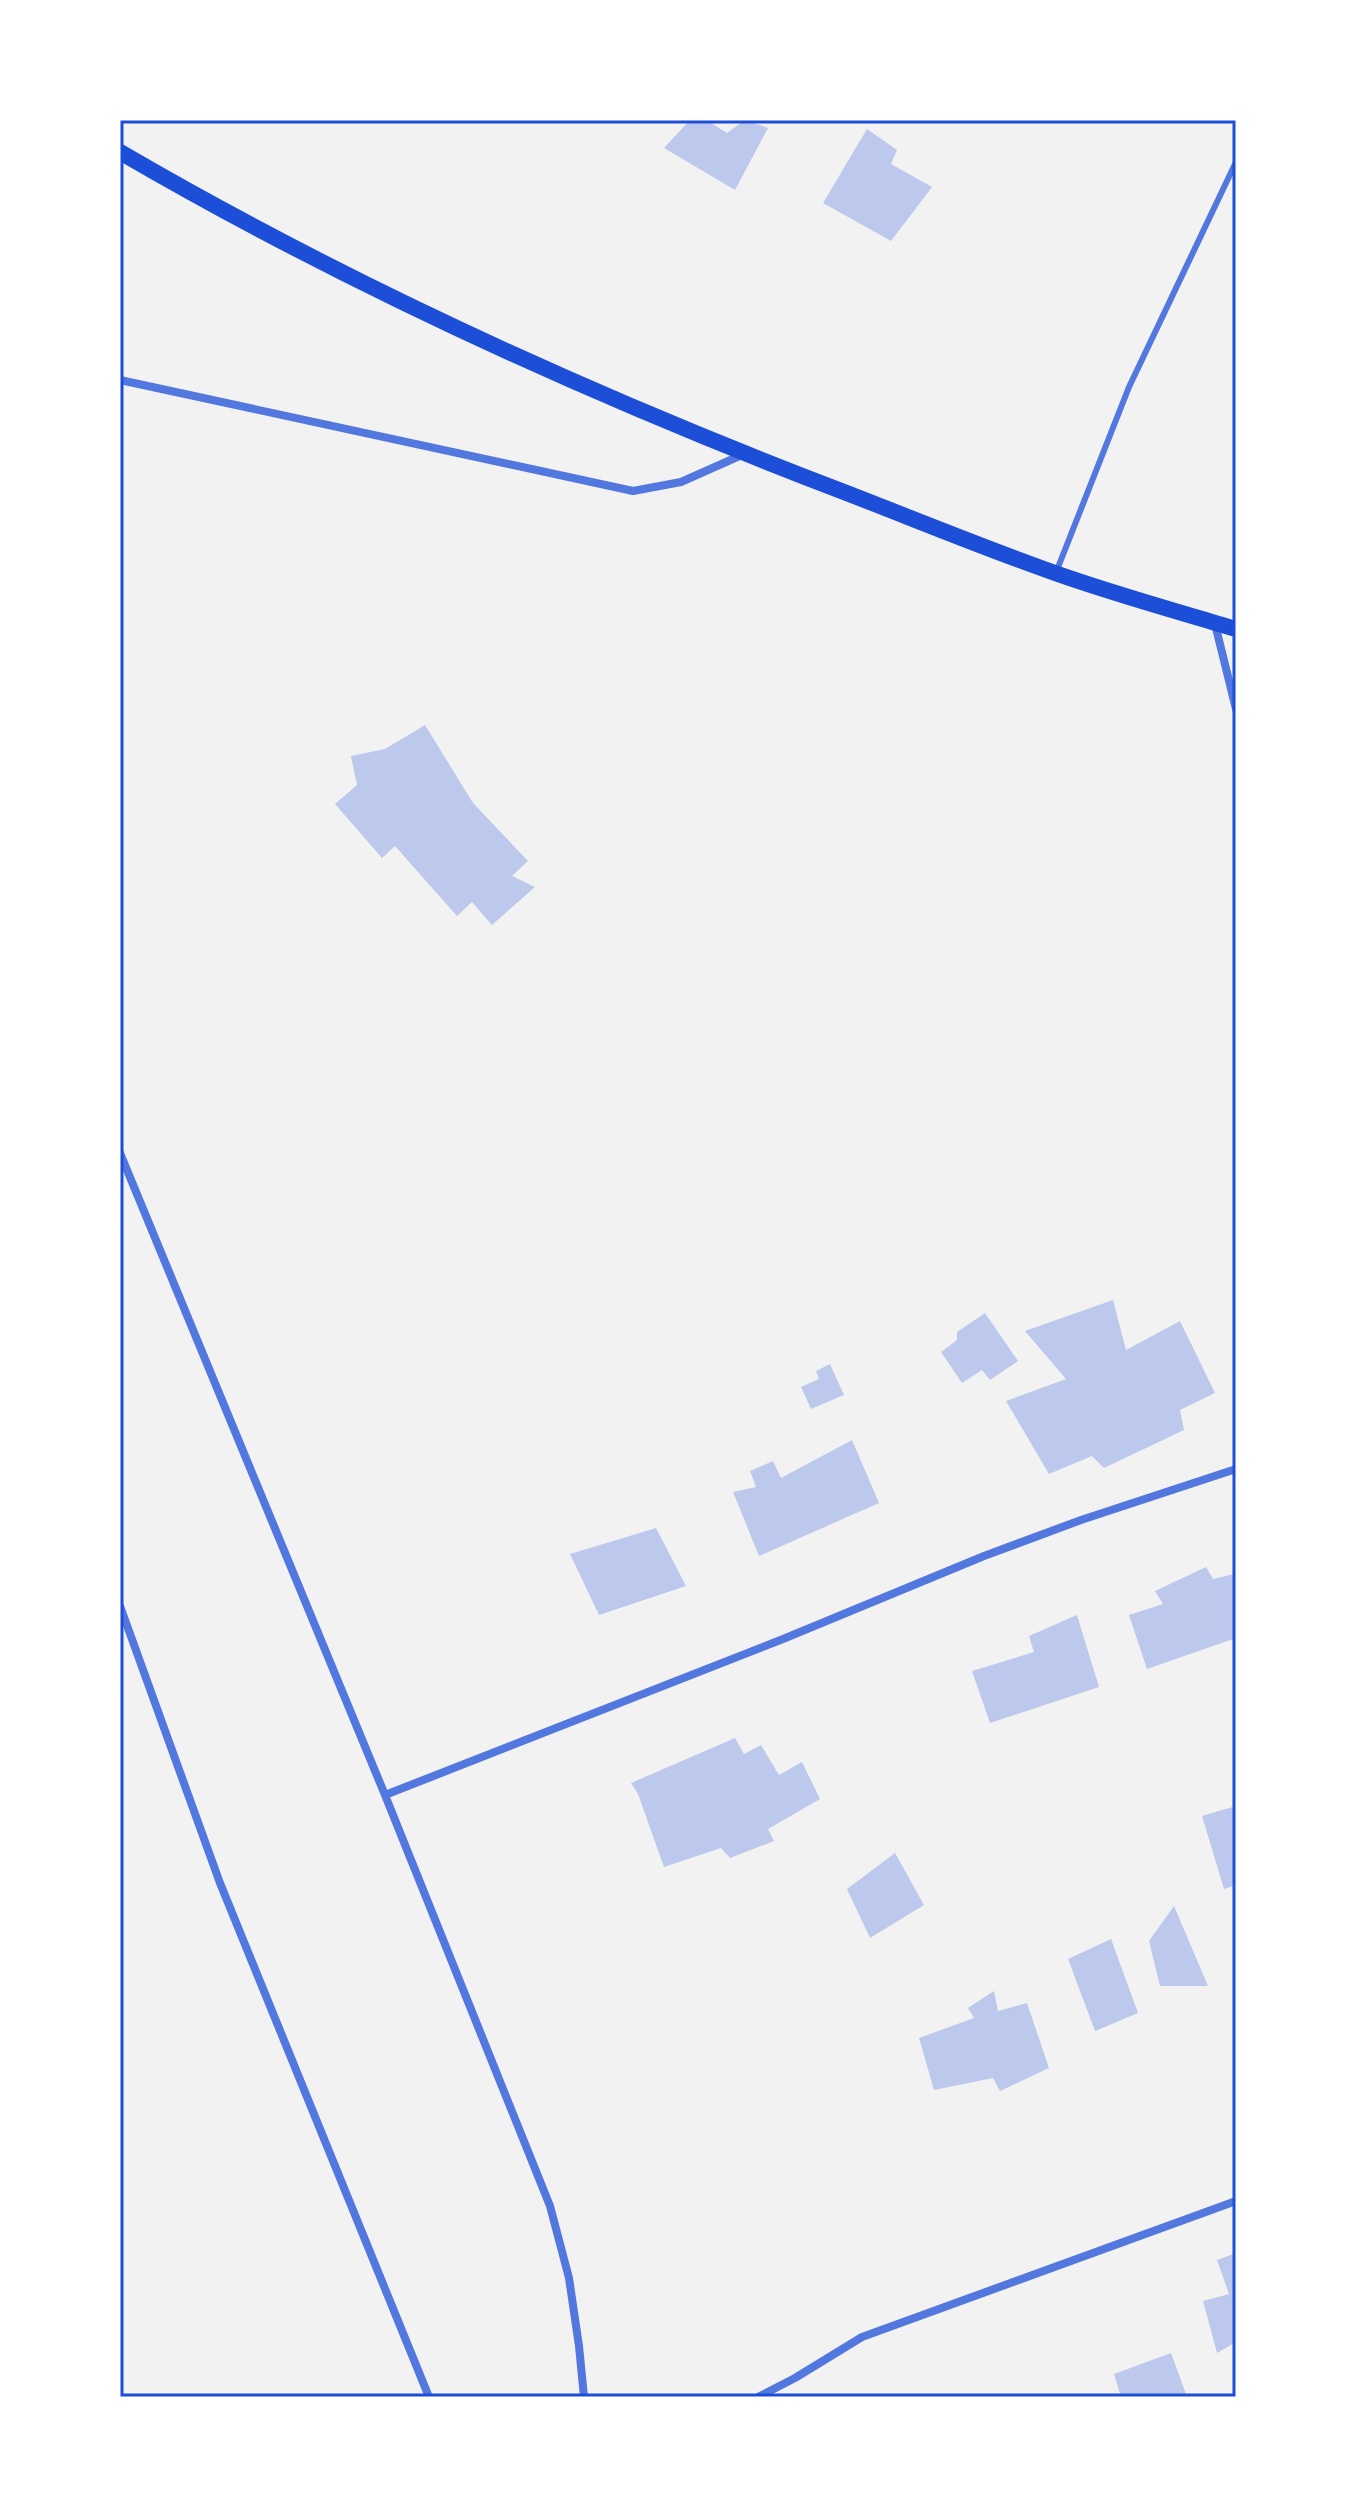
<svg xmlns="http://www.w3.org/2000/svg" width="1356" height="2517" font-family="'Work Sans',sans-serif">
<rect width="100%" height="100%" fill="#f2f2f2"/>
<path fill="#bdc9ec" d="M690 120H706L727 133 745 120 768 128 735 190 664 148Z
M867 129 897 150 891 164 932 187 891 241 823 203Z
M425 725 473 803 528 861 512 876 535 887 492 925 472 902 457 916 395 846 382 858 335 804 357 785 351 756 385 749Z
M1113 1300 1126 1350 1180 1321 1215 1393 1180 1410 1184 1430 1104 1468 1092 1456 1049 1474 1006 1401 1066 1379 1025 1331Z
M985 1313 1018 1361 990 1380 982 1370 962 1383 941 1352 957 1340V1332Z
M830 1364 844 1395 811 1409 801 1387 819 1379 816 1371Z
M852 1440 879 1503 759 1556 733 1492 756 1487 750 1471 773 1461 781 1478Z
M656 1528 686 1586 599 1615 570 1554Z
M1206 1567 1213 1579 1234 1574 1236 1580V1638L1147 1669 1129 1615 1163 1604 1155 1591Z
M1077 1615 1099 1687 990 1723 972 1671 1034 1652 1029 1636Z
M735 1738 744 1754 761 1745 779 1775 802 1762 820 1799 768 1829 774 1841 730 1858 721 1848 664 1867 638 1794 631 1783Z
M1236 1806V1885L1224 1889 1202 1816Z
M895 1853 924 1905 870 1938 847 1889Z
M1174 1906 1208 1986H1160L1149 1941Z
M1111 1939 1138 2013 1095 2031 1068 1959Z
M994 1991 998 2011 1027 2003 1049 2068 1000 2091 993 2078 934 2090 919 2038 974 2018 968 2008Z
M1236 2253V2342L1217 2353 1203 2301 1229 2294 1217 2260Z
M1171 2353 1186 2394 1200 2395V2397H1121L1114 2374Z"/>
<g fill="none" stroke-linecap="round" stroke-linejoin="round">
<path stroke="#5277de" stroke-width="6" d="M1057 570 1129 387 1236 162"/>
<path stroke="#5277de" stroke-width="8" d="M120 380 633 491 681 482 744 454
M1215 624 1236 709
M120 1153 385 1795 550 2206 569 2278 579 2346 584 2397
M120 1606 220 1883 429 2397
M385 1795 783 1639 984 1556 1081 1520 1236 1469
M758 2397 795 2378 862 2337 1236 2201"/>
<path stroke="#1d4ed8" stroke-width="16" d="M120 152C350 286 595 397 844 492 914 519 984 548 1055 573 1114 594 1176 611 1236 629"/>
</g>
<rect width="1356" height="2517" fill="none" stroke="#ffffff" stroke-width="244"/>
<rect x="122" y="122" width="1112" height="2273" fill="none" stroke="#1d4ed8" stroke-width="3"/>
</svg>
